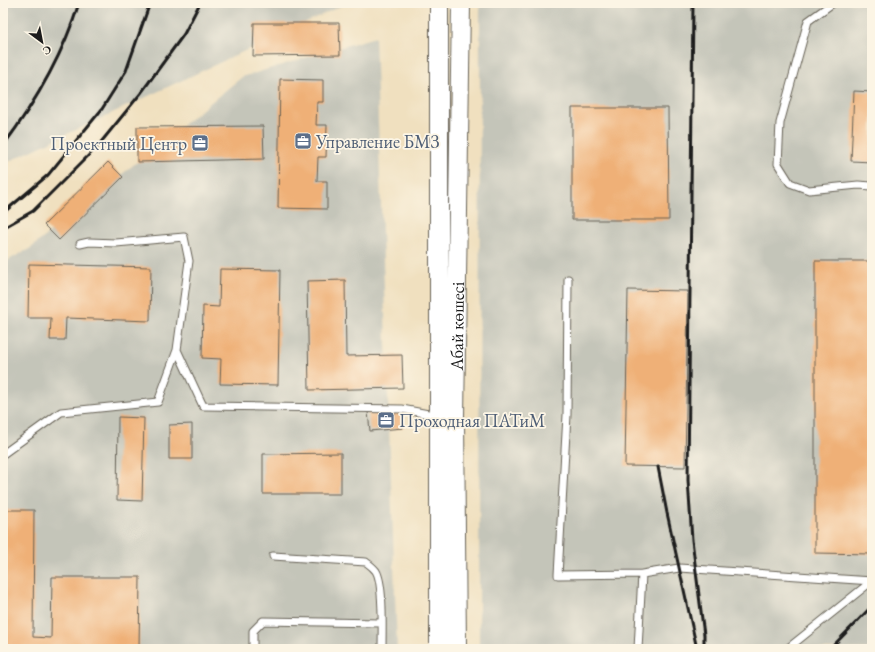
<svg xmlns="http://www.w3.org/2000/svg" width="875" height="652" font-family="'EB Garamond',serif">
<rect width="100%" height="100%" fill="#fcf5e5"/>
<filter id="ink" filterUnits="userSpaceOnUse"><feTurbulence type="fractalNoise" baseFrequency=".025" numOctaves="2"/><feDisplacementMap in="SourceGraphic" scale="8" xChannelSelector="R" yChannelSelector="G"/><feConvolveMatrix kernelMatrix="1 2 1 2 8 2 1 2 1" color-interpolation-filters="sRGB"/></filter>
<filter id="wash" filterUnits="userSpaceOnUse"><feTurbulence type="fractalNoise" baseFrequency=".012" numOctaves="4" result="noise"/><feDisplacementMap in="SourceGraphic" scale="16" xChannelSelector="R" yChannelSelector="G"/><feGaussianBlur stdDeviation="0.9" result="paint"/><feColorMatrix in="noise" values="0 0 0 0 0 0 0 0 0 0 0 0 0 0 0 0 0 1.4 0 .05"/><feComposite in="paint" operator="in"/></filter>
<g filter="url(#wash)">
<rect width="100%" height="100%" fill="#f0e0bf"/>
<path fill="#c4c5b9" d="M3 3H347L3 164Z
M480 3H872V649H479Z
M375 37 397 649H3V263L31 248 242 77Z"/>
<g id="blocks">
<path fill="#efb077" d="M254 23H339L340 55 253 56Z
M280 79 323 80V102H317L316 125H327L326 157H318L317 181H327V209L278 208Z
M854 91 872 92V162L851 161Z
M572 108H668L669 220H572Z
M263 126 264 159 137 162V127Z
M108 162 123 177 59 240 44 225Z
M815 261H872V554L815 553Z
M29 264 151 267 150 321 66 318 65 340H50L51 318H28Z
M220 269 280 270 278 385 220 384 221 359 202 358 203 306 219 307Z
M345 280 346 356 402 355 403 388 309 390 307 281Z
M628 290 688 291 685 467 625 466Z
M402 409 403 428 370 431 368 412Z
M118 417 144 418 142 501 117 500Z
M192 424V459H169V425Z
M341 453V494H263V454Z
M3 510H34L33 637 51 638 52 577H140L139 649H3Z"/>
</g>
</g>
<g filter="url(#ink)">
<use href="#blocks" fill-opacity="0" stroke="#666155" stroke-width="1"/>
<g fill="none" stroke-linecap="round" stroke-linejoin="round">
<g stroke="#666155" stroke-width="9">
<path id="service" d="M833 3 808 21 780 123 778 164 790 183 809 190 858 185 872 186
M80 244 89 242 116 243 184 237 189 261 177 350
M568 279 567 415 558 575 642 574 638 649
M3 454 61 412 158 402 177 350 203 406 402 409 439 416
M273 556 366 562C370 565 373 567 376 571 384 584 382 631 382 649
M642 574 679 568 872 581
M253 649V631L263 621 381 623
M787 649 872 581"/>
</g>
<g stroke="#666155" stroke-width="20">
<g id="tertiary">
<path d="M439 3V649"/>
<path id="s1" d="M457 649 455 417 461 3"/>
</g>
</g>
<use href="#service" stroke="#fff" stroke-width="7"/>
<use href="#tertiary" stroke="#fff" stroke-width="18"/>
<path stroke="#1c1c1c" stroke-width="3" d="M693 3 688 480 692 540 704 635V649
M3 146C35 103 63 55 79 3
M3 213 48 175 102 109 126 71 150 3
M3 228 33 211 97 147 141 93 184 34 200 3
M658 467 667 513 697 649
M830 649 872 606"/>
</g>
</g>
<defs>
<g id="office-square" transform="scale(0.9)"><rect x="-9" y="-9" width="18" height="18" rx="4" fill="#5c6f8a" stroke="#fcf5e5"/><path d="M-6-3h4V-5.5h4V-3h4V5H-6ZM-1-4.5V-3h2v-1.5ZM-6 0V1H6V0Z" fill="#fff"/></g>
</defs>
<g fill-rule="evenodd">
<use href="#office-square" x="303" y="141"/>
<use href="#office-square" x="200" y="143"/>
<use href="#office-square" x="386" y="420"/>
</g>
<g text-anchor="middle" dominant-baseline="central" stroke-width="3.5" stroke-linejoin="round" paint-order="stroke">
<g font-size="18" fill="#4e5e75" stroke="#fcf5e5" text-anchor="start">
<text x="316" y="141">Управление БМЗ</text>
<text x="187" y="143" text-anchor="end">Проектный Центр</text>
<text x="399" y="420">Проходная ПАТиМ</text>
</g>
<g font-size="18" fill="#1c1c1c" stroke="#fcf5e5">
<text stroke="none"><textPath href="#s1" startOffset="323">Абай көшесі</textPath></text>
</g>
</g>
<rect width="875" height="652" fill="none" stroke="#fcf5e5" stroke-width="16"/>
<g transform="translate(42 42) rotate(148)" stroke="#fcf5e5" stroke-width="3" paint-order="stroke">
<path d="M0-3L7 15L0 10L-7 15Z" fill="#1c1c1c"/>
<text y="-6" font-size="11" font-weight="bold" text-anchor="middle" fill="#1c1c1c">С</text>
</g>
</svg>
